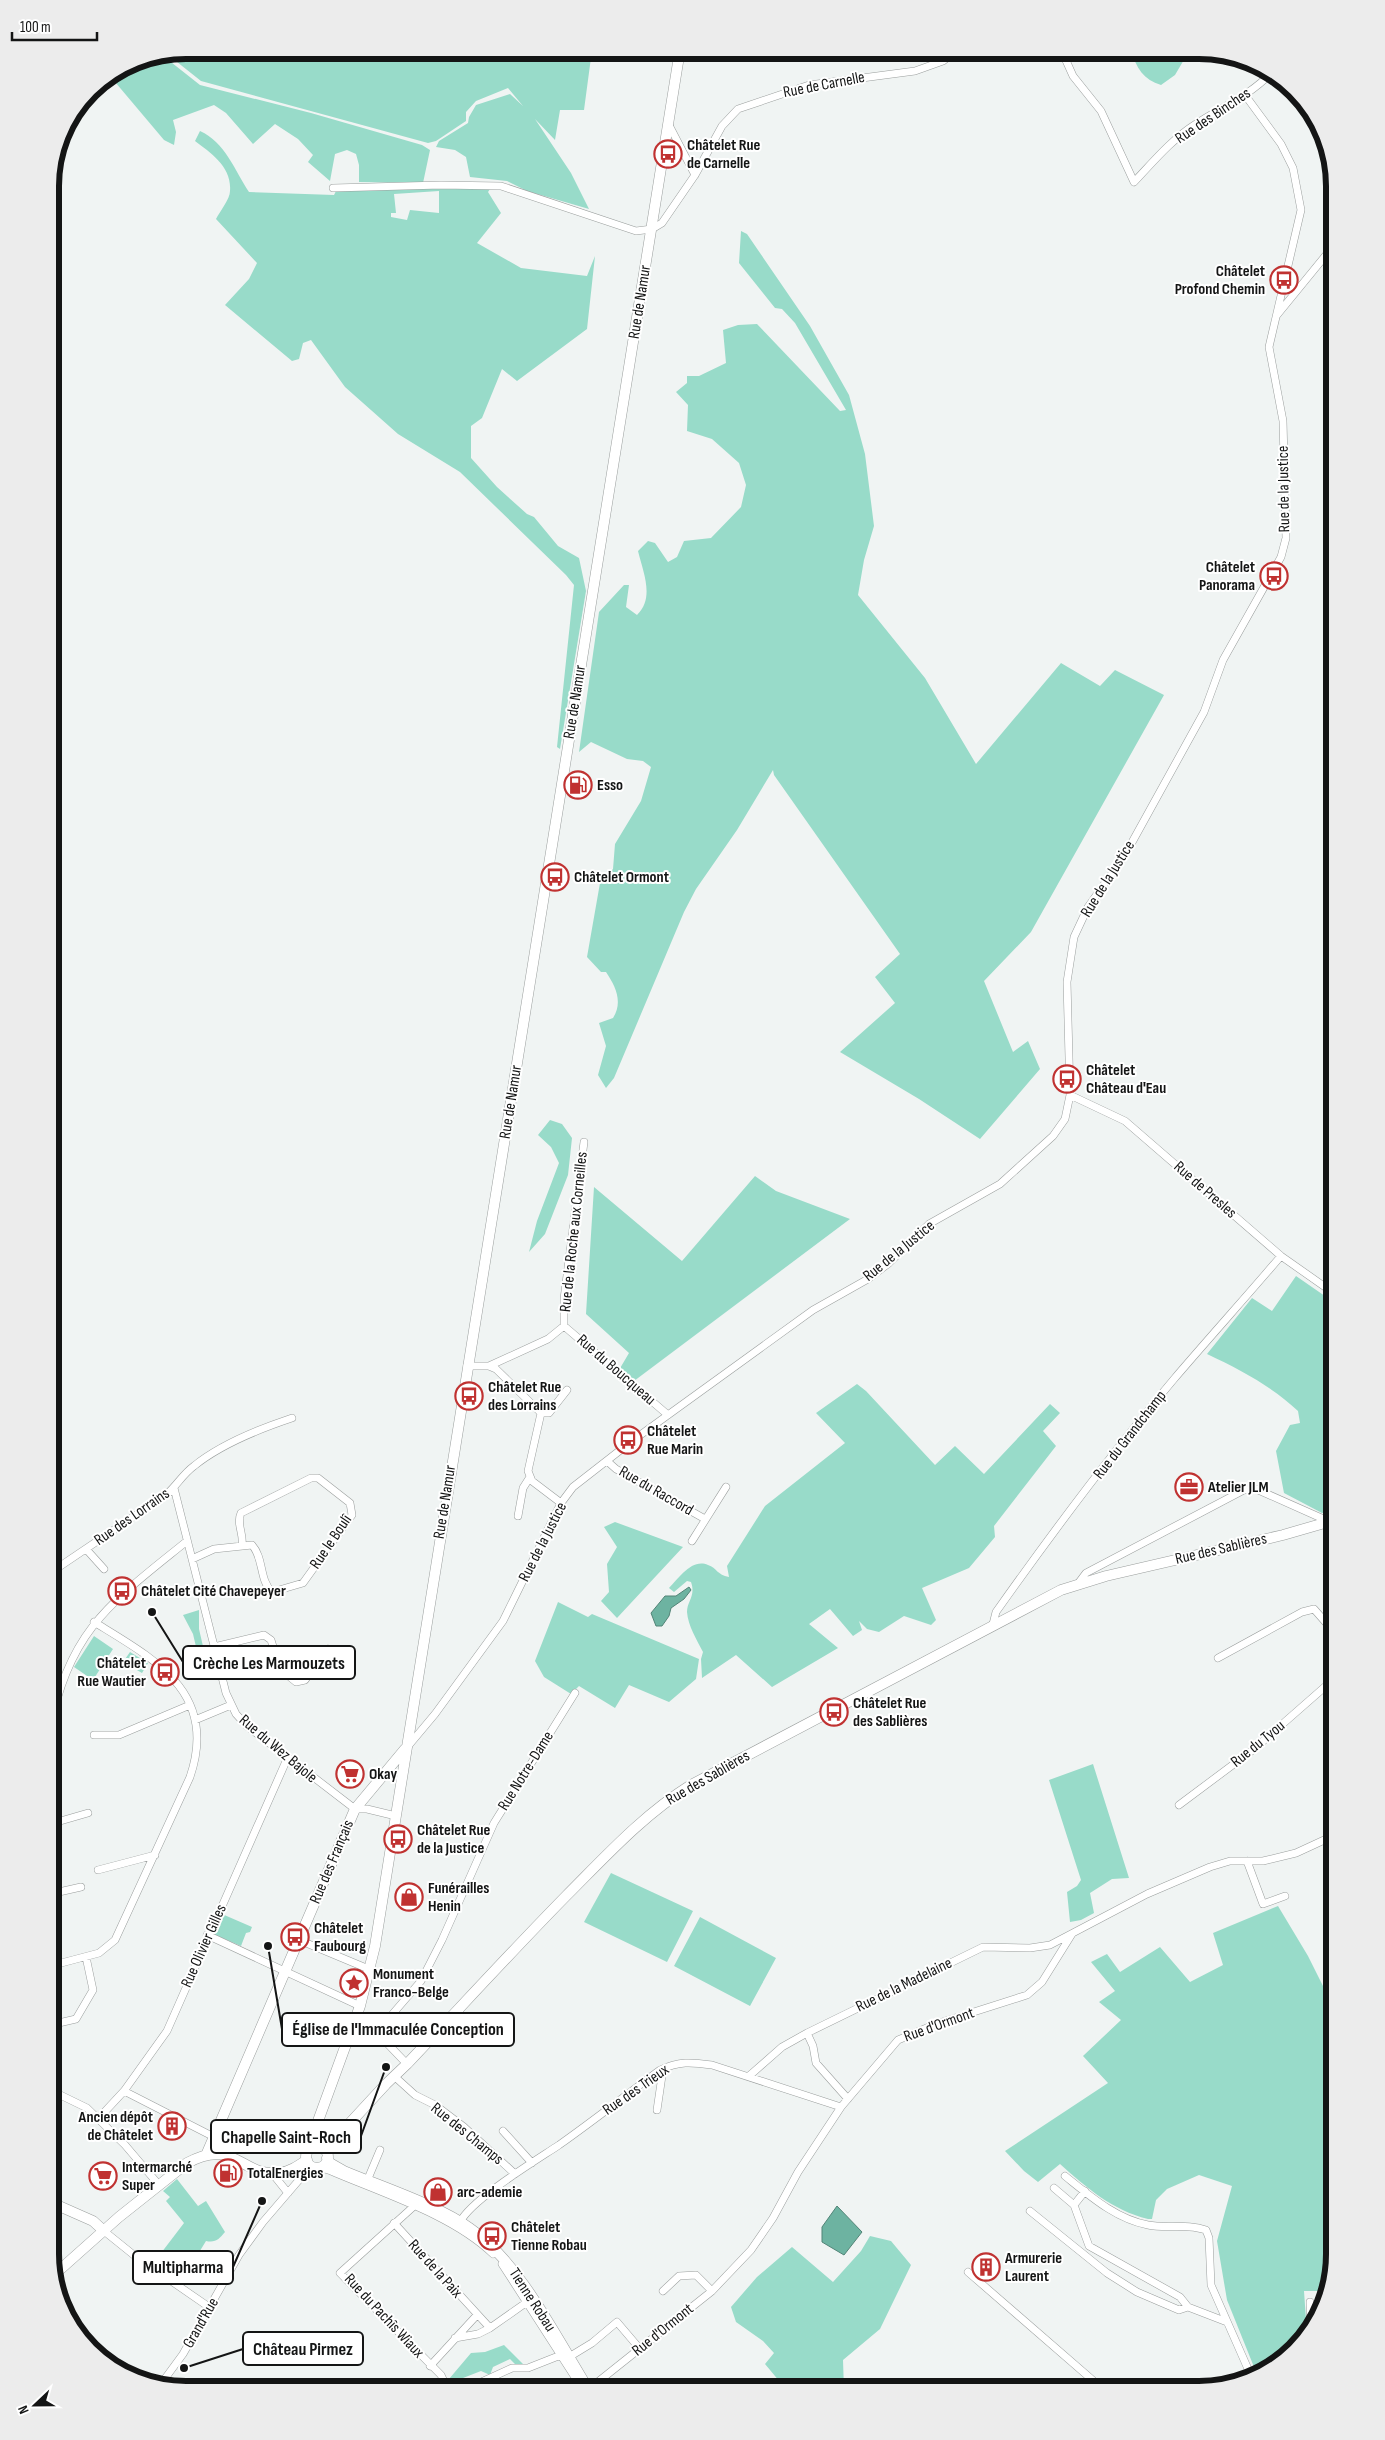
<svg xmlns="http://www.w3.org/2000/svg" width="1385" height="2440" font-family="'Sofia Sans Condensed',sans-serif">
<rect width="100%" height="100%" fill="#f0f4f3"/>
<path fill="#98dbc9" fill-rule="evenodd" d="M186 50H592L584 110H560L555 140 535 119 571 173 589 209 527 191 507 181 470 177 466 157 455 150 436 147 439 141 468 123 469 117 476 105 510 94 523 106 508 88 476 101 466 112V121L436 141 428 143 201 81 167 54Z
M1131 50H1194L1185 58 1175 75 1161 85C1144 80 1136 68 1131 50Z
M162 55 200 85 311 113 422 145 430 150 423 183 359 182V165L356 154 347 150 335 154 330 181 308 162 313 155 298 139 275 124 253 144 226 113 214 105 173 120 176 132 174 145 164 140 110 76 134 60Z
M200 131C225 142 235 171 249 192L334 195 337 189 441 186 490 189 488 192 501 213 477 243 521 268 587 276 595 256 587 329 517 381 502 369 482 418 471 426V458L497 487 527 514 534 517 558 546 579 558 586 591 560 749 557 747 574 585 566 575 460 472 398 434 345 387 311 340 303 343 299 359 292 361 225 305 249 279 257 263 216 219C220 211 230 199 230 191 232 167 211 153 195 141ZM439 191V213L410 210 407 220 391 217V213H396L394 194Z
M741 231 747 234 810 326 849 395 865 454 874 526 864 560 858 595 925 678 976 764 1061 663 1100 686 1115 670 1164 695 1031 932 984 981 1013 1052 1028 1041 1040 1069 980 1139 919 1099 840 1052 895 1003 875 977 900 954 774 775 773 770 737 830 696 889 684 912 614 1078 606 1088 598 1075 606 1046 599 1023 613 1018C623 1002 616 987 606 972H601L587 957 600 883 613 869 615 844 641 801 651 767 643 761 627 759 591 742 579 752 599 612 624 585H629L626 607 637 615C655 598 643 572 638 551L648 541 655 543 668 562 677 557 684 541 711 538 741 507 746 485 739 463 712 439 687 431 688 405 676 392 687 383V376H699L726 363 723 330 738 325 757 324 840 411 846 410 795 323 782 309 775 308 739 263Z
M550 1120 562 1124 572 1138 568 1175 545 1234 529 1252 537 1221 559 1163 551 1147 538 1135Z
M755 1176 776 1191 850 1219 634 1381 619 1370 629 1353 586 1314 594 1187 682 1261Z
M1296 1276 1335 1303V1511L1322 1513 1284 1493 1276 1451 1290 1425 1300 1423 1298 1411C1271 1386 1241 1370 1207 1354L1252 1298 1272 1311Z
M857 1384 866 1391 935 1465 955 1446 984 1474 1050 1404 1060 1413 1043 1431 1056 1446 994 1526 995 1537 969 1568 922 1588 936 1620 931 1625 904 1616 879 1632 867 1629 859 1621 862 1630 853 1636 830 1609 809 1624 838 1648 772 1687 736 1655 702 1678 701 1659 703 1652C697 1640 688 1626 687 1612 687 1601 696 1596 691 1582L687 1581 674 1592 669 1588C679 1578 692 1558 708 1565 717 1568 717 1575 729 1577L727 1566 765 1506 845 1443 816 1413Z
M615 1522 683 1547 617 1618 601 1601 609 1592 607 1564 617 1547 604 1527Z
M558 1602 588 1617 592 1614 699 1659 696 1679 669 1702 629 1685 615 1708 579 1686 571 1694 544 1677 535 1661Z
M199 1610V1629L208 1668H201L193 1634 183 1615Z
M94 1636 113 1649 93 1680 74 1667Z
M130 1652 148 1663 142 1673 123 1662Z
M1093 1764 1129 1878 1112 1879 1090 1893 1094 1913 1081 1920 1070 1922 1067 1892 1077 1886 1081 1880 1049 1780Z
M611 1873 693 1911 667 1962 584 1922Z
M1278 1906 1308 1956 1335 2010V2255L1324 2291H1304L1307 2334 1261 2374 1259 2371 1256 2372 1227 2300 1217 2241 1232 2186 1199 2175 1167 2189 1156 2200 1152 2219H1148C1112 2210 1087 2188 1060 2164L1038 2182 1024 2171 1005 2151 1108 2083 1083 2056 1121 2020 1099 2002 1115 1991 1091 1962 1107 1954 1120 1972 1160 1947 1190 1982 1223 1965 1213 1933Z
M222 1914 252 1927 250 1932 246 1933 241 1946 213 1934Z
M700 1917 776 1958 750 2006 674 1966Z
M177 2179 198 2206 206 2201 225 2232C219 2239 216 2243 206 2241L181 2282 155 2261 184 2223 166 2201 170 2197 163 2191Z
M870 2236 891 2241 911 2265 880 2329 843 2360 844 2390H775L780 2382 765 2364 774 2353 763 2341 736 2322 731 2307 757 2277 792 2247 833 2282 861 2251Z
M504 2345 524 2365 517 2366 510 2359 493 2367 490 2375 481 2371 463 2378 460 2389 454 2388 449 2379 471 2353 485 2352Z"/>
<path fill="#6db3a1" stroke="#528477" d="M689 1587 691 1590 684 1599 671 1608 669 1616 662 1626H656L651 1613 665 1596H676Z
M837 2206 862 2232 844 2255 822 2242V2227Z"/>
<g fill="none" stroke-linecap="round" stroke-linejoin="round">
<g stroke="#9a9e9d" stroke-width="8">
<path id="minor" d="M1059 50 1064 56 1073 76 1101 111 1134 182C1153 162 1172 139 1196 124 1222 107 1251 95 1272 72
M669 125 695 175
M333 188 441 185 501 186 636 231 652 229 662 223 695 175 722 126 738 109 809 85 915 71 943 61 957 50
M1277 315 1335 244
M1070 1095 1125 1121 1281 1256 1335 1294
M564 1326V1299L584 1142
M564 1326 668 1415
M467 1366H489L496 1369 541 1413 528 1471 532 1481 561 1503
M489 1366 548 1339 564 1326
M541 1413H549L567 1390
M607 1461 616 1469 705 1519
M174 1488 226 1693 236 1714 247 1726 355 1809H367L396 1816
M518 1516 523 1488 530 1477
M692 1541 726 1487
M86 1549 104 1569
M192 1559 214 1549 252 1545C264 1558 259 1580 272 1592L303 1583 352 1515 350 1503 318 1478H311L241 1513C236 1524 244 1534 242 1545
M50 1573 167 1494C177 1485 183 1474 194 1466 221 1444 259 1429 292 1418
M1077 1585 1086 1573 1244 1490 1256 1489 1328 1521
M993 1624 996 1612C1052 1533 1111 1454 1174 1379 1209 1338 1246 1297 1281 1256
M214 1647 264 1635 271 1640 280 1669 296 1682 305 1680 328 1649
M1218 1658 1302 1612 1314 1609 1335 1633
M195 1720 231 1705
M50 1730C68 1630 113 1601 187 1541
M94 1735H119L190 1705
M409 1745 435 1714 503 1621 561 1503 573 1487 632 1441 813 1310 868 1279 889 1263 929 1224 1000 1184 1053 1136 1065 1119 1070 1095 1067 982 1074 937 1088 907 1125 855 1204 712 1223 660 1281 557 1286 538 1283 421 1269 347 1301 210 1293 168 1281 144 1245 95
M1179 1805 1254 1749 1335 1678
M50 1824 88 1813
M1247 1861 1263 1904 1285 1896
M98 1870 155 1855
M50 1894 81 1887
M207 1935 360 2006
M299 1940 371 1970
M50 1966 99 1953 115 1940 190 1777C219 1692 154 1659 94 1622
M358 2013 407 2064
M50 2025 76 2019 93 1990 86 1957
M377 2032 421 1981 442 1940 494 1823 575 1693
M807 2033 813 2046 816 2063 848 2099
M394 2076 415 2095 435 2105 464 2127 515 2174
M749 2076 782 2047 807 2033 983 1947 1030 1948 1050 1945 1147 1894 1210 1867 1230 1861H1263L1296 1853 1335 1835
M50 2090 87 2108 125 2145 159 2185
M124 2091 214 2137
M657 2110 663 2069
M98 2119 124 2091 167 2031 287 1759
M503 2131 532 2163
M318 2167 331 2171C382 2193 453 2215 493 2254
M272 2173 288 2193
M1065 2176C1090 2196 1116 2219 1148 2225 1167 2229 1187 2223 1206 2230L1209 2238 1211 2285 1252 2378
M367 2181 380 2150
M1054 2188 1074 2205 1089 2246 1180 2297 1188 2307
M1074 2205 1085 2191
M413 2207 340 2273 441 2375 448 2390
M1030 2211 1107 2273 1137 2292 1179 2310 1188 2307 1227 2322
M460 2222C472 2199 535 2161 559 2145 593 2121 626 2095 660 2070 679 2061 691 2062 712 2065L841 2107
M394 2223 490 2328
M104 2231 135 2256 209 2307
M502 2264 580 2385
M968 2272 1104 2390
M663 2291 679 2276 696 2275 712 2291
M1310 2302 1311 2330
M455 2338 478 2334 490 2328 527 2302
M569 2357 592 2343 617 2322 640 2349
M430 2366 477 2315
M161 2384 183 2354 239 2255 263 2222 311 2166
M1176 2386 1184 2390
M589 2389 712 2291 751 2250 773 2218 798 2172 841 2107 898 2040 936 2024 1027 1995 1042 1982 1072 1934
M464 2390 512 2368H528L561 2355"/>
</g>
<g stroke="#9a9e9d" stroke-width="11">
<path id="secondary" d="M314 2146V2132L360 2006 375 1946 680 50
M325 2150 386 2084 407 2064C460 2008 512 1951 566 1896 606 1856 643 1815 691 1785L1061 1590 1106 1576 1283 1535 1335 1520
M207 2153 355 1809 405 1749
M50 2202 93 2221 104 2231"/>
</g>
<g stroke="#9a9e9d" stroke-width="11">
<path id="primary" d="M306 2157a11 11 0 1 1 22 0a11 11 0 1 1-22 0Z
M327 2158 330 2163 344 2171C382 2187 438 2205 471 2229 520 2263 557 2339 589 2390
M55 2274 119 2217 187 2163C235 2137 241 2177 279 2173 289 2172 298 2166 307 2160"/>
</g>
<use href="#minor" stroke="#fff" stroke-width="7"/>
<use href="#secondary" stroke="#fff" stroke-width="10"/>
<use href="#primary" stroke="#fff" stroke-width="10"/>
</g>
<defs>
<g id="bus-ring" transform="scale(1.4375)"><circle r="9.5" fill="#fff" stroke="#c03231" stroke-width="1.5"/><path d="M-5-6H5V4H4V6H2V4H-2V6H-4V4H-5ZM-3.5-4V0h7V-4ZM-3.5 1.2v1.5H-2V1.2ZM2 1.2v1.5H3.5V1.2Z" fill="#c03231"/></g>
<g id="fuel-ring" transform="scale(1.4375)"><circle r="9.5" fill="#fff" stroke="#c03231" stroke-width="1.5"/><path d="M-5.5-6h7V0h2V4h1.3V-2.5L3-4.5l.8-.8L6-3V5H2.5V1h-1V6h-7ZM-4.2-4.7v3.2H.2V-4.7Z" fill="#c03231"/></g>
<g id="office-ring" transform="scale(1.4375)"><circle r="9.5" fill="#fff" stroke="#c03231" stroke-width="1.5"/><path d="M-6-3h4V-5.5h4V-3h4V5H-6ZM-1-4.5V-3h2v-1.5ZM-6 0V1H6V0Z" fill="#c03231"/></g>
<g id="supermarket-ring" transform="scale(1.4375)"><circle r="9.5" fill="#fff" stroke="#c03231" stroke-width="1.5"/><path d="M-6-5.5h2.5l.6 2H6L4.5 2H-2.5L-4.4-4H-6ZM-1.5 3.2a1.3 1.3 0 1 0 .1 0ZM3 3.2a1.3 1.3 0 1 0 .1 0Z" fill="#c03231"/></g>
<g id="shop-ring" transform="scale(1.4375)"><circle r="9.5" fill="#fff" stroke="#c03231" stroke-width="1.5"/><path d="M-5-2.5h2.3a2.7 3.5 0 0 1 5.4 0H5L5.5 6h-11ZM-1.5-2.5h3a1.5 2.3 0 0 0-3 0Z" fill="#c03231"/></g>
<g id="sight-ring" transform="scale(1.4375)"><circle r="9.5" fill="#fff" stroke="#c03231" stroke-width="1.5"/><path d="M0-6L1.8-2.2L6-1.7L2.9 1.2L3.7 5.4L0 3.3L-3.7 5.4L-2.9 1.2L-6-1.7L-1.8-2.2Z" fill="#c03231"/></g>
<g id="building-ring" transform="scale(1.4375)"><circle r="9.5" fill="#fff" stroke="#c03231" stroke-width="1.5"/><path d="M-4-6H4V6H1V3H-1V6H-4ZM-2.5-4.3h1.7v1.8h-1.7ZM.8-4.3h1.7v1.8H.8ZM-2.5-1h1.7V.8h-1.7ZM.8-1h1.7V.8H.8Z" fill="#c03231"/></g>
</defs>
<g fill-rule="evenodd">
<use href="#bus-ring" x="668" y="154"/>
<use href="#bus-ring" x="1284" y="280"/>
<use href="#bus-ring" x="1274" y="576"/>
<use href="#fuel-ring" x="578" y="785"/>
<use href="#bus-ring" x="555" y="877"/>
<use href="#bus-ring" x="1067" y="1079"/>
<use href="#bus-ring" x="469" y="1396"/>
<use href="#bus-ring" x="628" y="1440"/>
<use href="#office-ring" x="1189" y="1487"/>
<use href="#bus-ring" x="122" y="1591"/>
<use href="#bus-ring" x="165" y="1672"/>
<use href="#bus-ring" x="834" y="1712"/>
<use href="#supermarket-ring" x="350" y="1774"/>
<use href="#bus-ring" x="398" y="1839"/>
<use href="#shop-ring" x="409" y="1897"/>
<use href="#bus-ring" x="295" y="1937"/>
<use href="#sight-ring" x="354" y="1983"/>
<use href="#building-ring" x="172" y="2126"/>
<use href="#fuel-ring" x="228" y="2173"/>
<use href="#supermarket-ring" x="103" y="2176"/>
<use href="#shop-ring" x="438" y="2192"/>
<use href="#bus-ring" x="492" y="2236"/>
<use href="#building-ring" x="986" y="2267"/>
</g>
<g text-anchor="middle" dominant-baseline="central" stroke-width="4" stroke-linejoin="round" paint-order="stroke">
<g font-size="16" fill="#141515" stroke="#fff">
<text transform="translate(824 85) rotate(-11)">Rue de Carnelle</text>
<text transform="translate(1213 116) rotate(-34)">Rue des Binches</text>
<text transform="translate(640 302) rotate(-81)">Rue de Namur</text>
<text transform="translate(1284 489) rotate(-91)">Rue de la Justice</text>
<text transform="translate(575 702) rotate(-81)">Rue de Namur</text>
<text transform="translate(1108 879) rotate(-58)">Rue de la Justice</text>
<text transform="translate(511 1102) rotate(-81)">Rue de Namur</text>
<text transform="translate(1205 1190) rotate(41)">Rue de Presles</text>
<text transform="translate(574 1232) rotate(-84)">Rue de la Roche aux Corneilles</text>
<text transform="translate(899 1251) rotate(-39)">Rue de la Justice</text>
<text transform="translate(616 1370) rotate(41)">Rue du Boucqueau</text>
<text transform="translate(1130 1435) rotate(-52)">Rue du Grandchamp</text>
<text transform="translate(656 1491) rotate(30)">Rue du Raccord</text>
<text transform="translate(445 1502) rotate(-81)">Rue de Namur</text>
<text transform="translate(132 1517) rotate(-35)">Rue des Lorrains</text>
<text transform="translate(331 1542) rotate(-56)">Rue le Boulî</text>
<text transform="translate(543 1542) rotate(-63)">Rue de la Justice</text>
<text transform="translate(1221 1549) rotate(-13)">Rue des Sablières</text>
<text transform="translate(1258 1744) rotate(-39)">Rue du Tyou</text>
<text transform="translate(278 1749) rotate(40)">Rue du Wez Bajole</text>
<text transform="translate(526 1771) rotate(-58)">Rue Notre-Dame</text>
<text transform="translate(708 1778) rotate(-30)">Rue des Sablières</text>
<text transform="translate(332 1862) rotate(-67)">Rue des Français</text>
<text transform="translate(204 1946) rotate(-66)">Rue Olivier Gilles</text>
<text transform="translate(904 1985) rotate(-26)">Rue de la Madelaine</text>
<text transform="translate(939 2025) rotate(-20)">Rue d'Ormont</text>
<text transform="translate(636 2090) rotate(-35)">Rue des Trieux</text>
<text transform="translate(467 2134) rotate(39)">Rue des Champs</text>
<text transform="translate(435 2269) rotate(48)">Rue de la Paix</text>
<text transform="translate(532 2300) rotate(57)">Tienne Robau</text>
<text transform="translate(384 2316) rotate(47)">Rue du Pachîs Wiaux</text>
<text transform="translate(201 2323) rotate(-60)">Grand'Rue</text>
<text transform="translate(663 2330) rotate(-39)">Rue d'Ormont</text>
</g>
<g font-size="16" font-weight="bold" fill="#141515" stroke="#fff" text-anchor="start">
<text x="687" y="145">Châtelet Rue<tspan x="687" dy="18">de Carnelle</tspan></text>
<text x="1265" y="271" text-anchor="end">Châtelet<tspan x="1265" dy="18">Profond Chemin</tspan></text>
<text x="1255" y="567" text-anchor="end">Châtelet<tspan x="1255" dy="18">Panorama</tspan></text>
<text x="597" y="785">Esso</text>
<text x="574" y="877">Châtelet Ormont</text>
<text x="1086" y="1070">Châtelet<tspan x="1086" dy="18">Château d'Eau</tspan></text>
<text x="488" y="1387">Châtelet Rue<tspan x="488" dy="18">des Lorrains</tspan></text>
<text x="647" y="1431">Châtelet<tspan x="647" dy="18">Rue Marin</tspan></text>
<text x="1208" y="1487">Atelier JLM</text>
<text x="141" y="1591">Châtelet Cité Chavepeyer</text>
<text x="146" y="1663" text-anchor="end">Châtelet<tspan x="146" dy="18">Rue Wautier</tspan></text>
<text x="853" y="1703">Châtelet Rue<tspan x="853" dy="18">des Sablières</tspan></text>
<text x="369" y="1774">Okay</text>
<text x="417" y="1830">Châtelet Rue<tspan x="417" dy="18">de la Justice</tspan></text>
<text x="428" y="1888">Funérailles<tspan x="428" dy="18">Henin</tspan></text>
<text x="314" y="1928">Châtelet<tspan x="314" dy="18">Faubourg</tspan></text>
<text x="373" y="1974">Monument<tspan x="373" dy="18">Franco-Belge</tspan></text>
<text x="153" y="2117" text-anchor="end">Ancien dépôt<tspan x="153" dy="18">de Châtelet</tspan></text>
<text x="122" y="2167">Intermarché<tspan x="122" dy="18">Super</tspan></text>
<text x="247" y="2173">TotalEnergies</text>
<text x="457" y="2192">arc-ademie</text>
<text x="511" y="2227">Châtelet<tspan x="511" dy="18">Tienne Robau</tspan></text>
<text x="1005" y="2258">Armurerie<tspan x="1005" dy="18">Laurent</tspan></text>
</g>
</g>
<path d="M0 0H1385V2440H0ZM186 59H1199A127 127 0 0 1 1326 186V2254A127 127 0 0 1 1199 2381H186A127 127 0 0 1 59 2254V186A127 127 0 0 1 186 59Z" fill="#ececec" fill-rule="evenodd"/>
<path fill="none" stroke="#141515" stroke-width="6" d="M186 59H1199A127 127 0 0 1 1326 186V2254A127 127 0 0 1 1199 2381H186A127 127 0 0 1 59 2254V186A127 127 0 0 1 186 59Z"/>
<path fill="none" stroke="#141515" stroke-width="2" d="M152 1612L183 1662M268 1946L282 2029M386 2067L361 2136M262 2201L233 2267M184 2368L243 2349"/>
<g fill="#141515" stroke="#fff" stroke-width="2">
<circle cx="152" cy="1612" r="5"/>
<circle cx="268" cy="1946" r="5"/>
<circle cx="386" cy="2067" r="5"/>
<circle cx="262" cy="2201" r="5"/>
<circle cx="184" cy="2368" r="5"/>
</g>
<g fill="#fff" stroke="#141515" stroke-width="2">
<rect x="183" y="1646" width="172" height="33" rx="5"/>
<rect x="282" y="2013" width="232" height="33" rx="5"/>
<rect x="211" y="2120" width="150" height="33" rx="5"/>
<rect x="133" y="2251" width="100" height="33" rx="5"/>
<rect x="243" y="2332" width="120" height="33" rx="5"/>
</g>
<g font-size="18" text-anchor="middle" font-weight="bold" fill="#141515">
<text x="269" y="1669">Crèche Les Marmouzets</text>
<text x="398" y="2035">Église de l'Immaculée Conception</text>
<text x="286" y="2143">Chapelle Saint-Roch</text>
<text x="183" y="2273">Multipharma</text>
<text x="303" y="2355">Château Pirmez</text>
</g>
<g transform="translate(35 2405) rotate(248)" stroke="#ffffff" stroke-width="4" paint-order="stroke">
<path d="M0-4L9 19L0 12L-9 19Z" fill="#141515"/>
<text y="-8" font-size="14" font-weight="bold" text-anchor="middle" fill="#141515">N</text>
</g>
<path d="M12 32v8h85v-8" fill="none" stroke="#141515" stroke-width="2.5"/>
<text x="20" y="32" font-size="15" fill="#141515" stroke="#ffffff" stroke-width="4" paint-order="stroke">100 m</text>
</svg>
